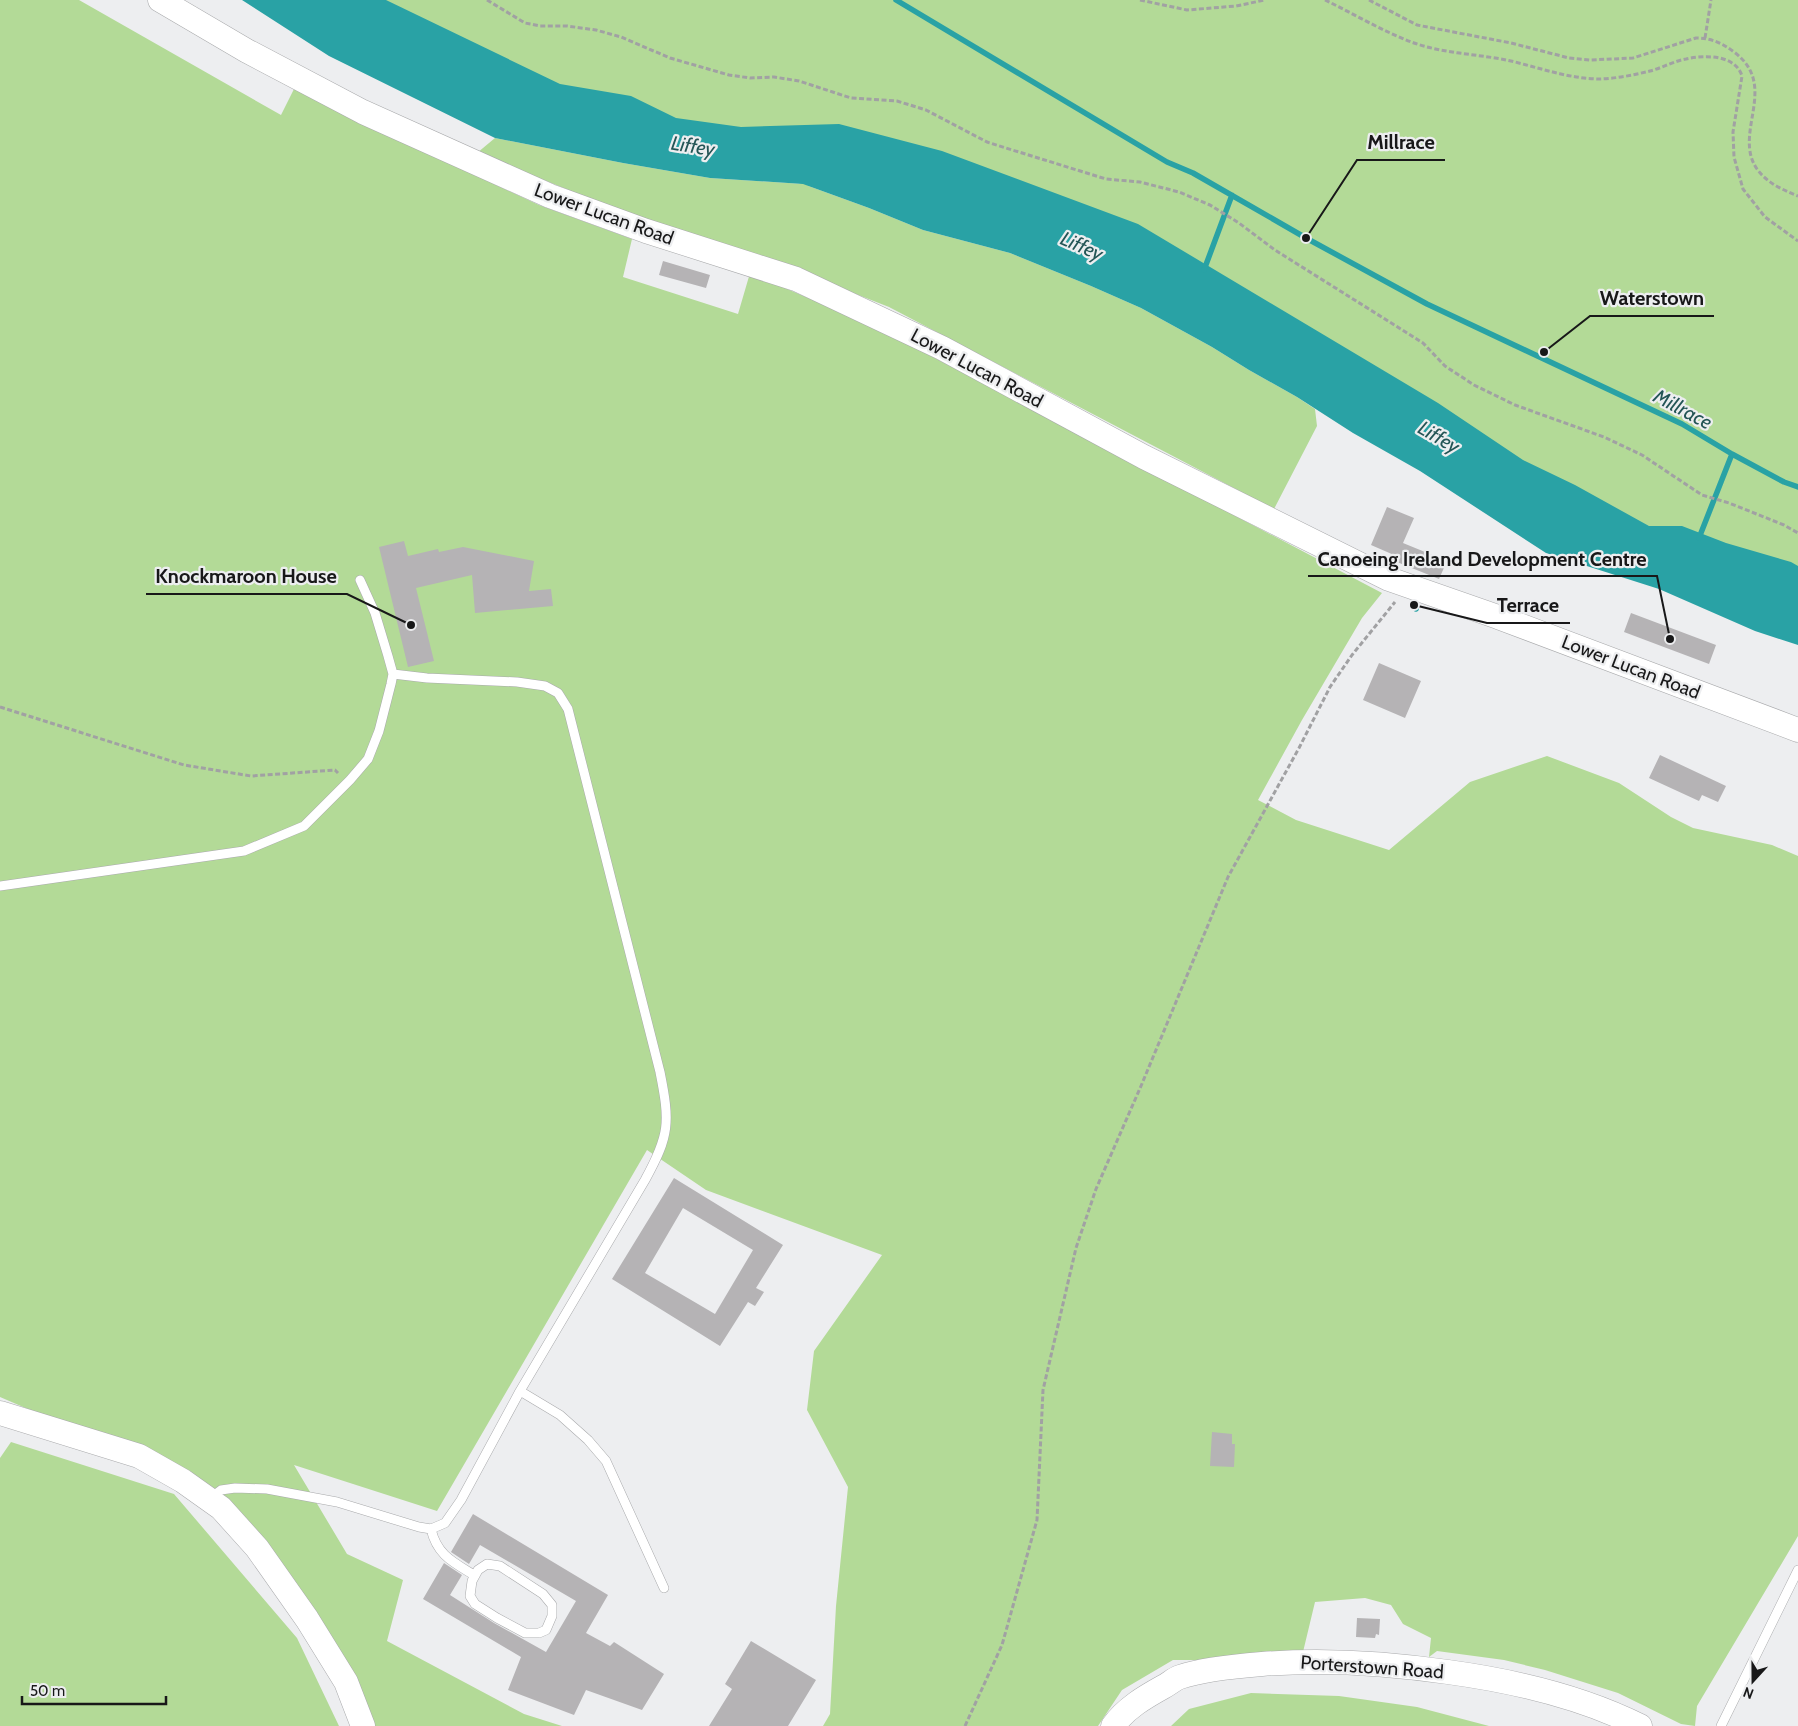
<svg xmlns="http://www.w3.org/2000/svg" width="1798" height="1726" font-family="Cabin,sans-serif">
<rect width="100%" height="100%" fill="#edeef0"/>
<path fill="#b3da97" d="M0 0H79L281 115 294 89 363 123 539 205 632 239 623 277 738 314 750 273 876 327 1382 593 1362 618 1302 720 1258 800 1296 820 1389 850 1470 782 1547 756 1619 783 1671 817 1693 828 1772 845 1798 856V1536L1697 1706 1695 1726 1681 1724 1618 1693 1545 1670 1504 1660 1437 1651 1429 1657 1431 1638 1403 1624 1391 1605 1365 1598 1315 1602 1303 1652 1203 1660H1173L1122 1690 1098 1726H823L830 1714 836 1606 848 1487 807 1410 814 1351 882 1255 706 1190 647 1150 437 1511 294 1465 347 1554 403 1580 387 1641 524 1714 562 1726H373L265 1543 86 1434 0 1397Z
M323 0H1798V608L1194 296 638 137Z
M495 138 623 163 710 178 803 184 869 208 923 230 1010 253 1091 286 1141 308 1212 347 1249 370 1297 397 1315 409 1317 426 1274 509 889 307 754 254 618 210 477 153Z
M11 1442 174 1494 297 1638 339 1726H0V1458Z
M1251 1693 1339 1696 1417 1707 1489 1726H1171L1189 1709Z"/>
<path fill="#29a2a5" d="M242 0H386L560 84 631 96 676 118 741 127 839 124 942 151 1138 224 1438 403 1523 460 1575 485 1649 526H1682L1726 543 1791 562 1798 566V645L1755 631 1659 589 1546 553 1420 471 1353 433 1297 397 1249 370 1212 347 1141 308 1091 286 1010 253 923 230 869 208 803 184 710 178 623 163 495 138 329 56Z"/>
<g fill="none" stroke-linecap="round" stroke-linejoin="round">
<path stroke="#29a2a5" stroke-width="5.5" d="M896 0 1167 162 1193 173 1306 238 1427 304 1682 424 1732 454 1784 482 1798 487
M1204 270 1232 195
M1699 538 1732 454
M1414 605 1416 609"/>
</g>
<path fill="#b5b3b5" fill-rule="evenodd" d="M663 261 710 275 706 288 659 275Z
M1387 507 1414 518 1403 543 1447 561 1439 579 1392 560 1394 555 1371 545Z
M404 541 408 556 438 549 439 552 463 547 534 561 529 591 551 589 553 606 475 613 472 575 416 588 434 661 408 667 379 547Z
M1631 613 1716 645 1709 664 1624 632Z
M1379 663 1421 681 1405 718 1363 700Z
M1660 755 1726 786 1718 802 1702 795 1699 801 1649 778Z
M674 1178 783 1245 756 1288 764 1292 755 1306 748 1302 720 1346 612 1279ZM683 1208 753 1250 715 1314 645 1273Z
M1212 1432 1232 1434V1444H1235L1234 1467 1210 1466Z
M473 1514 608 1595 586 1633 610 1646 614 1642 664 1674 642 1710 586 1690 574 1715 508 1690 521 1657 423 1599 444 1563 462 1575 450 1595 494 1623 546 1652 576 1601 480 1545 469 1564 451 1552Z
M1357 1618 1380 1619 1379 1635 1376 1634 1375 1638 1356 1637Z
M751 1641 816 1680 788 1726H709L732 1689 725 1684Z"/>
<g fill="none" stroke-linecap="round" stroke-linejoin="round">
<g stroke="#a9aaac" stroke-width="10">
<path id="lane" d="M0 886 244 851 304 826 350 780 368 759 379 731 391 684 393 674 388 656 375 613 360 580
M520 1391 560 1415 588 1440 606 1461 664 1588
M209 1499 221 1490 235 1488 267 1489 337 1502 419 1527 431 1529 445 1523 461 1500 520 1391 645 1180C670 1135 670 1122 660 1072L568 709 558 693 545 686 517 682 427 678 393 674
M431 1529C437 1555 453 1562 474 1575
M487 1564 500 1566 543 1594 552 1605V1616L546 1630 539 1633H525L497 1618 475 1604 470 1596 472 1581 478 1570Z
M1721 1726 1798 1570"/>
</g>
<g stroke="#a9aaac" stroke-width="25">
<path id="secondary" d="M160 0 247 51 363 112 550 196 646 231 796 279 942 348 1144 457 1389 579 1498 617 1798 730
M0 1413 139 1456 183 1481 221 1508 257 1548 307 1619 346 1682 363 1726
M1113 1726C1126 1708 1145 1697 1163 1687 1169 1684 1174 1679 1180 1677 1203 1669 1237 1666 1262 1664 1325 1659 1386 1663 1448 1672 1514 1681 1580 1696 1640 1726"/>
</g>
<path stroke="#a1a1a3" stroke-width="3" stroke-dasharray="5 2.5" stroke-linecap="butt" d="M487 0 525 23 540 26H567L596 30 621 37 670 58 729 75 750 78 774 77 799 81 851 98 897 101 926 110 987 142 1006 148 1106 179 1140 182 1179 192 1210 205 1239 223 1275 250 1423 343 1445 366 1474 385 1515 405 1604 437 1642 455 1702 495 1729 503 1784 525 1798 533
M1140 0 1187 10 1236 6 1265 0
M1325 0C1354 14 1384 32 1414 43 1445 54 1480 54 1511 61 1540 68 1567 78 1597 79 1614 79 1634 75 1650 71 1662 68 1674 61 1686 59 1704 55 1735 54 1742 76L1733 132 1734 157 1743 189 1765 217 1798 241
M1369 0 1417 25 1511 43 1569 58 1590 60 1633 58 1696 38C1711 38 1722 43 1734 52 1780 86 1732 133 1757 169 1767 183 1783 190 1798 196
M1705 38 1711 0
M0 707 184 765 251 776 335 770 338 773
M965 1726 1002 1645 1037 1520 1043 1390 1076 1248 1096 1189 1141 1086 1228 877 1299 748 1330 687 1352 655 1395 602"/>
<use href="#lane" stroke="#fff" stroke-width="9"/>
<use href="#secondary" stroke="#fff" stroke-width="24"/>
</g>
<g text-anchor="middle" dominant-baseline="central" stroke-width="4.5" stroke-linejoin="round" paint-order="stroke">
<g font-size="19" fill="#181819" stroke="#edeef0">
<text transform="translate(604 214) rotate(20)">Lower Lucan Road</text>
<text transform="translate(977 368) rotate(28)">Lower Lucan Road</text>
<text transform="translate(1631 667) rotate(21)">Lower Lucan Road</text>
<text transform="translate(1372 1667) rotate(4)">Porterstown Road</text>
</g>
<g font-size="20" font-style="italic" fill="#245556" stroke="#edeef0">
<text transform="translate(693 146) rotate(9)">Liffey</text>
<text transform="translate(1082 246) rotate(24)">Liffey</text>
<text transform="translate(1683 409) rotate(28)">Millrace</text>
<text transform="translate(1439 437) rotate(30)">Liffey</text>
</g>
</g>
<path fill="none" stroke="#181819" stroke-width="2" d="M1306 238L1357 160H1445M1544 352L1590 316H1714M1670 639L1657 576H1308M411 625L347 594H146M1414 605L1487 623H1570"/>
<g fill="#181819" stroke="#edeef0" stroke-width="2">
<circle cx="1306" cy="238" r="5"/>
<circle cx="1544" cy="352" r="5"/>
<circle cx="1670" cy="639" r="5"/>
<circle cx="411" cy="625" r="5"/>
<circle cx="1414" cy="605" r="5"/>
</g>
<g font-size="20" text-anchor="middle" font-weight="bold" fill="#181819" stroke="#edeef0" stroke-width="4.5" stroke-linejoin="round" paint-order="stroke">
<text x="1401" y="149">Millrace</text>
<text x="1652" y="305">Waterstown</text>
<text x="1482" y="566">Canoeing Ireland Development Centre</text>
<text x="246" y="583">Knockmaroon House</text>
<text x="1528" y="612">Terrace</text>
</g>
<g transform="translate(1753 1681) rotate(201)" stroke="#edeef0" stroke-width="4" paint-order="stroke">
<path d="M0-4L9 19L0 12L-9 19Z" fill="#181819"/>
<text y="-8" font-size="14" font-weight="bold" text-anchor="middle" fill="#181819">N</text>
</g>
<path d="M22 1696v8h144v-8" fill="none" stroke="#181819" stroke-width="2.5"/>
<text x="30" y="1696" font-size="15" fill="#181819" stroke="#edeef0" stroke-width="4" paint-order="stroke">50 m</text>
</svg>
